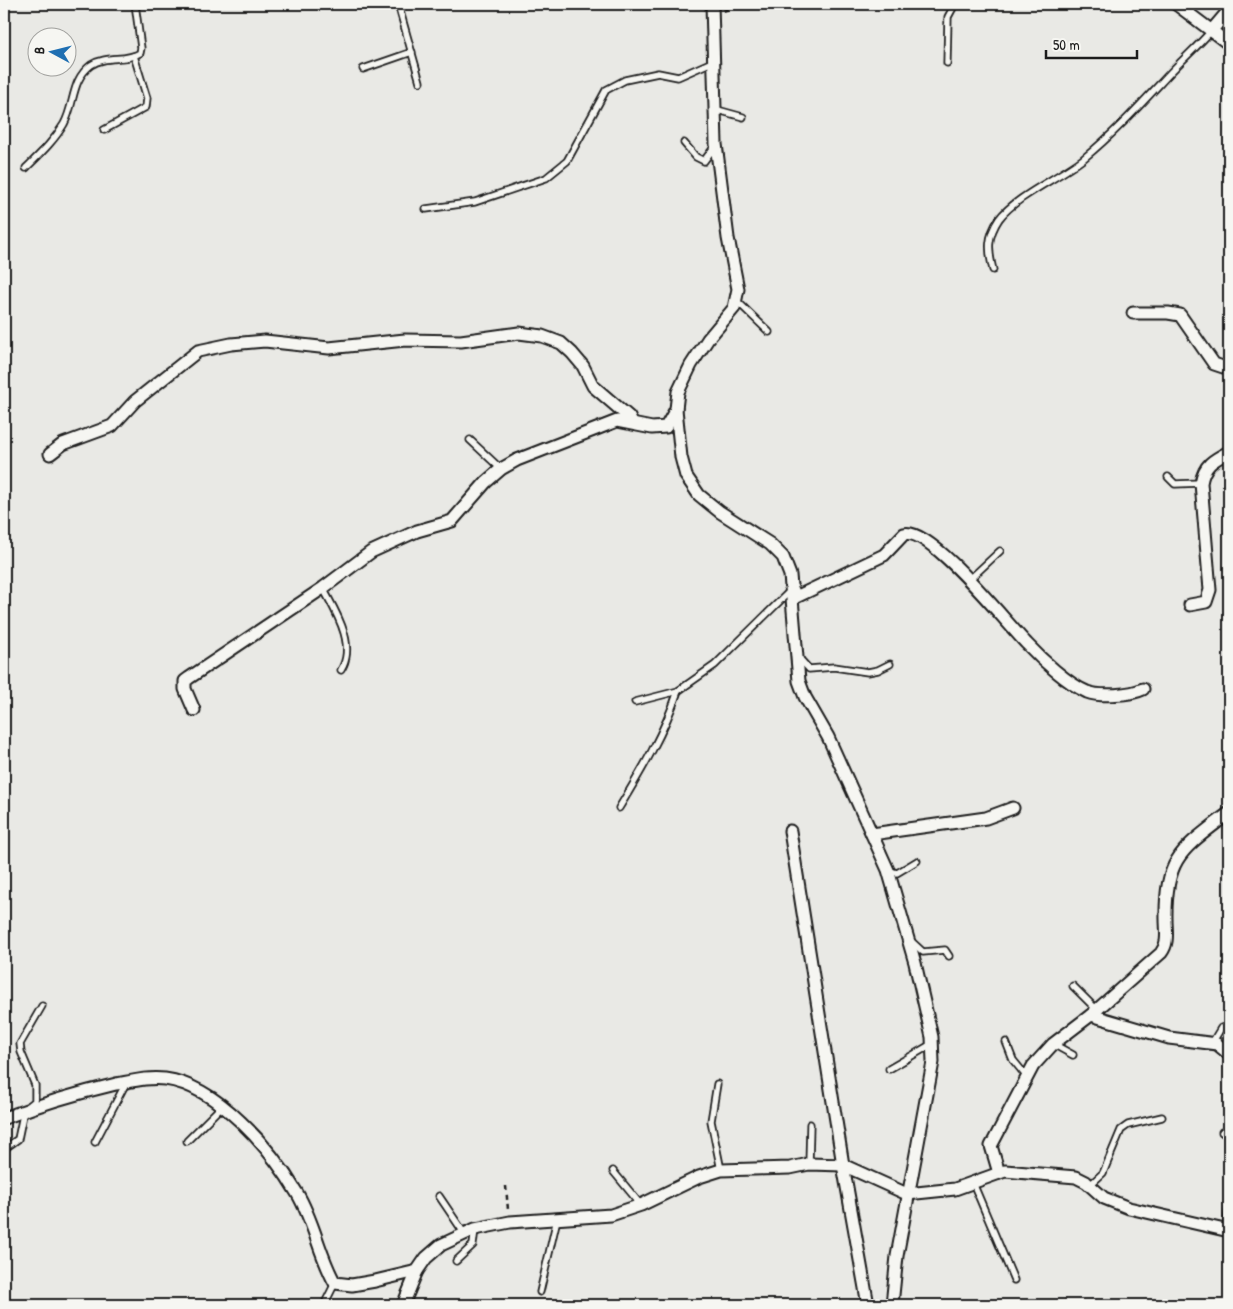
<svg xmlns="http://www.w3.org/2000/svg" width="1233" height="1309" font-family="'Patrick Hand',sans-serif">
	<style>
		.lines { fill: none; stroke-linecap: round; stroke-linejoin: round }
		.service-casing { stroke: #1c1c1c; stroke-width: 9 }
		.minor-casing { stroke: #1c1c1c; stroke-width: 15 }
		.path { stroke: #1c1c1c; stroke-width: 2.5; stroke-dasharray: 5 4; stroke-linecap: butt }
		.service { stroke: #f6f6f2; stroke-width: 5.5 }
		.minor { stroke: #f6f6f2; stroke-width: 11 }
	</style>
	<rect width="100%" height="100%" fill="#e9e9e5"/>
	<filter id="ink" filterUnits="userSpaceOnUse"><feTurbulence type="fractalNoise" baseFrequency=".02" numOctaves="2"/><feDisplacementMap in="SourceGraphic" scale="10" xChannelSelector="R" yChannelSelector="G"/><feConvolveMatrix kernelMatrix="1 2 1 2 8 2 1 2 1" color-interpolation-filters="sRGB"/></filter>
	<g filter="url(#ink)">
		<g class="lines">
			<defs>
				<g id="service">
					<path d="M398,4L420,82"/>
					<path d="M947,63L948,17L955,4"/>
					<path d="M363,69L412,52"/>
					<path d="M714,109L743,117"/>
					<path d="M104,130L146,107L147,98L134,56"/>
					<path d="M684,143L696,157L704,161L715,146"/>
					<path d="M26,168C40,154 54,141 64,124C75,104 71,80 91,65C106,55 126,62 140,53L141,48L135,4"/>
					<path d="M426,209L475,202L546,178L567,161L606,90L625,80L658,73L678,77L712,62"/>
					<path d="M993,270C988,250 987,237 999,219C1015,197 1060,177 1083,159C1115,133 1141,104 1170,73C1183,59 1199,45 1212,30"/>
					<path d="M737,301L769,332"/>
					<path d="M470,440L501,469"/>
					<path d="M1168,477L1175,484L1201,483"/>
					<path d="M970,579L1000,551"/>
					<path d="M323,588C335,611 357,644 341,670"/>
					<path d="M798,657L809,669L834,667L868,672L878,670L890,664"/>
					<path d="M635,702L678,691L715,665L791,590"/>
					<path d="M619,808C642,770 664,733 678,691"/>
					<path d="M888,870L897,873L917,861"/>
					<path d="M910,940L923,952L945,950L949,956"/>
					<path d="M1073,986L1097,1010"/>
					<path d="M1006,1042L1013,1060L1027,1077"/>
					<path d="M1212,1043L1221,1028"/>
					<path d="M1053,1044L1073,1055"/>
					<path d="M889,1069L932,1044"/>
					<path d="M717,1084L711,1121L721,1170"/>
					<path d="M1222,1132L1229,1137"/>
					<path d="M187,1141L222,1106"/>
					<path d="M95,1142L126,1083"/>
					<path d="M4,1149L18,1139L24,1110L35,1101V1085L21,1052L20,1044L42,1006"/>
					<path d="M809,1164L810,1124"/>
					<path d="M613,1171L641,1205"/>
					<path d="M973,1183L1014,1280"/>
					<path d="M1090,1185L1103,1173L1121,1130L1128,1125L1162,1117"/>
					<path d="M439,1196L464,1233"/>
					<path d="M1226,1231L1229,1205"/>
					<path d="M456,1261L473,1245L475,1229"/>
					<path d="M540,1292L557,1219"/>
					<path d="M324,1305L335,1283"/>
				</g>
				<g id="minor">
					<path d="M712,4L716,144L728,238L738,289L734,308L708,339L691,365L678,392L676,409L681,457L686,476L699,495L720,512L770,544L783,557L790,575L799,681L805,697L828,737L888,870L915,963L932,1037L933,1062L897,1256L892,1305"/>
					<path d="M1176,4L1229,44"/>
					<path d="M1212,30L1229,10"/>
					<path d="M1133,313H1168L1180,315L1214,364L1229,369"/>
					<path d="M50,454L63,444L112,426L135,401L198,351L231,344L265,341L329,348L405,340L461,341L519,333L542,336L561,343L572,353L583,366L593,386L629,417L632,423"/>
					<path d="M792,588L796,597L884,555L904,534C930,526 1008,625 1027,644C1041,659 1068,684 1087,692C1100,697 1131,695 1143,689"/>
					<path d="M1190,605L1206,602L1210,590L1201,483C1204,465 1213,460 1229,452"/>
					<path d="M194,710L185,689V681L189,678L323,588L371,552L417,531L452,521L486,482L501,469L517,460L617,421L652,428L666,427L676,409"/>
					<path d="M790,831L843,1165L868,1305"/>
					<path d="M872,834L986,818L1013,808"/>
					<path d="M1091,1015L1169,1038L1217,1044L1229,1054"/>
					<path d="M4,1118C41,1104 78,1093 116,1084C133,1081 148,1077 165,1079C218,1086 271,1149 297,1193C314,1221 319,1255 335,1283L352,1285L375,1281L417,1271L426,1258L441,1245L475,1229L510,1222L611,1215L641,1205L699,1177L721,1170L790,1168L809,1164L843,1165L907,1194L955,1189L1005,1171L1076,1177L1086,1182L1104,1198L1129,1208L1229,1231"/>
					<path d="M999,1173L991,1146L1033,1066L1053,1044L1091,1015L1161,953C1169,943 1166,931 1166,919C1165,856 1183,849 1229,813"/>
					<path d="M403,1305L417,1271"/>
				</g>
			</defs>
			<!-- service casing -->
			<use href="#service" class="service-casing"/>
			<!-- minor casing -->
			<use href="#minor" class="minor-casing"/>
			<!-- path -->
			<g class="path">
				<path d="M723,11L732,8"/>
				<path d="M506,1186L508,1210"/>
			</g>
			<!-- service -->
			<use href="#service" class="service"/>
			<!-- minor -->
			<use href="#minor" class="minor"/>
		</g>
	</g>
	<!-- margin -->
	<rect width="1233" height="1309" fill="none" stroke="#f6f6f2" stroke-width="20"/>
	<rect x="10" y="10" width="1213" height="1289" fill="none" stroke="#1c1c1c" stroke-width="2" filter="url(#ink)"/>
	<!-- north arrow -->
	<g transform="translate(52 52) rotate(277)"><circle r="24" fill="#f6f6f2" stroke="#9f9f9c"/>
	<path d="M0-4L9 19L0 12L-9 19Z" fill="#1f6fb2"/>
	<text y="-8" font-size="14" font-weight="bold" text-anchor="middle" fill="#1c1c1c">B</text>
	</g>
	<!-- scale -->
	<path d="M1046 50v8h91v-8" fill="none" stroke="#1c1c1c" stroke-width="2.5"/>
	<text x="1053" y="50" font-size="15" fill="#1c1c1c" stroke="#f6f6f2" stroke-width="4" paint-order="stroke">50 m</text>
</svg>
